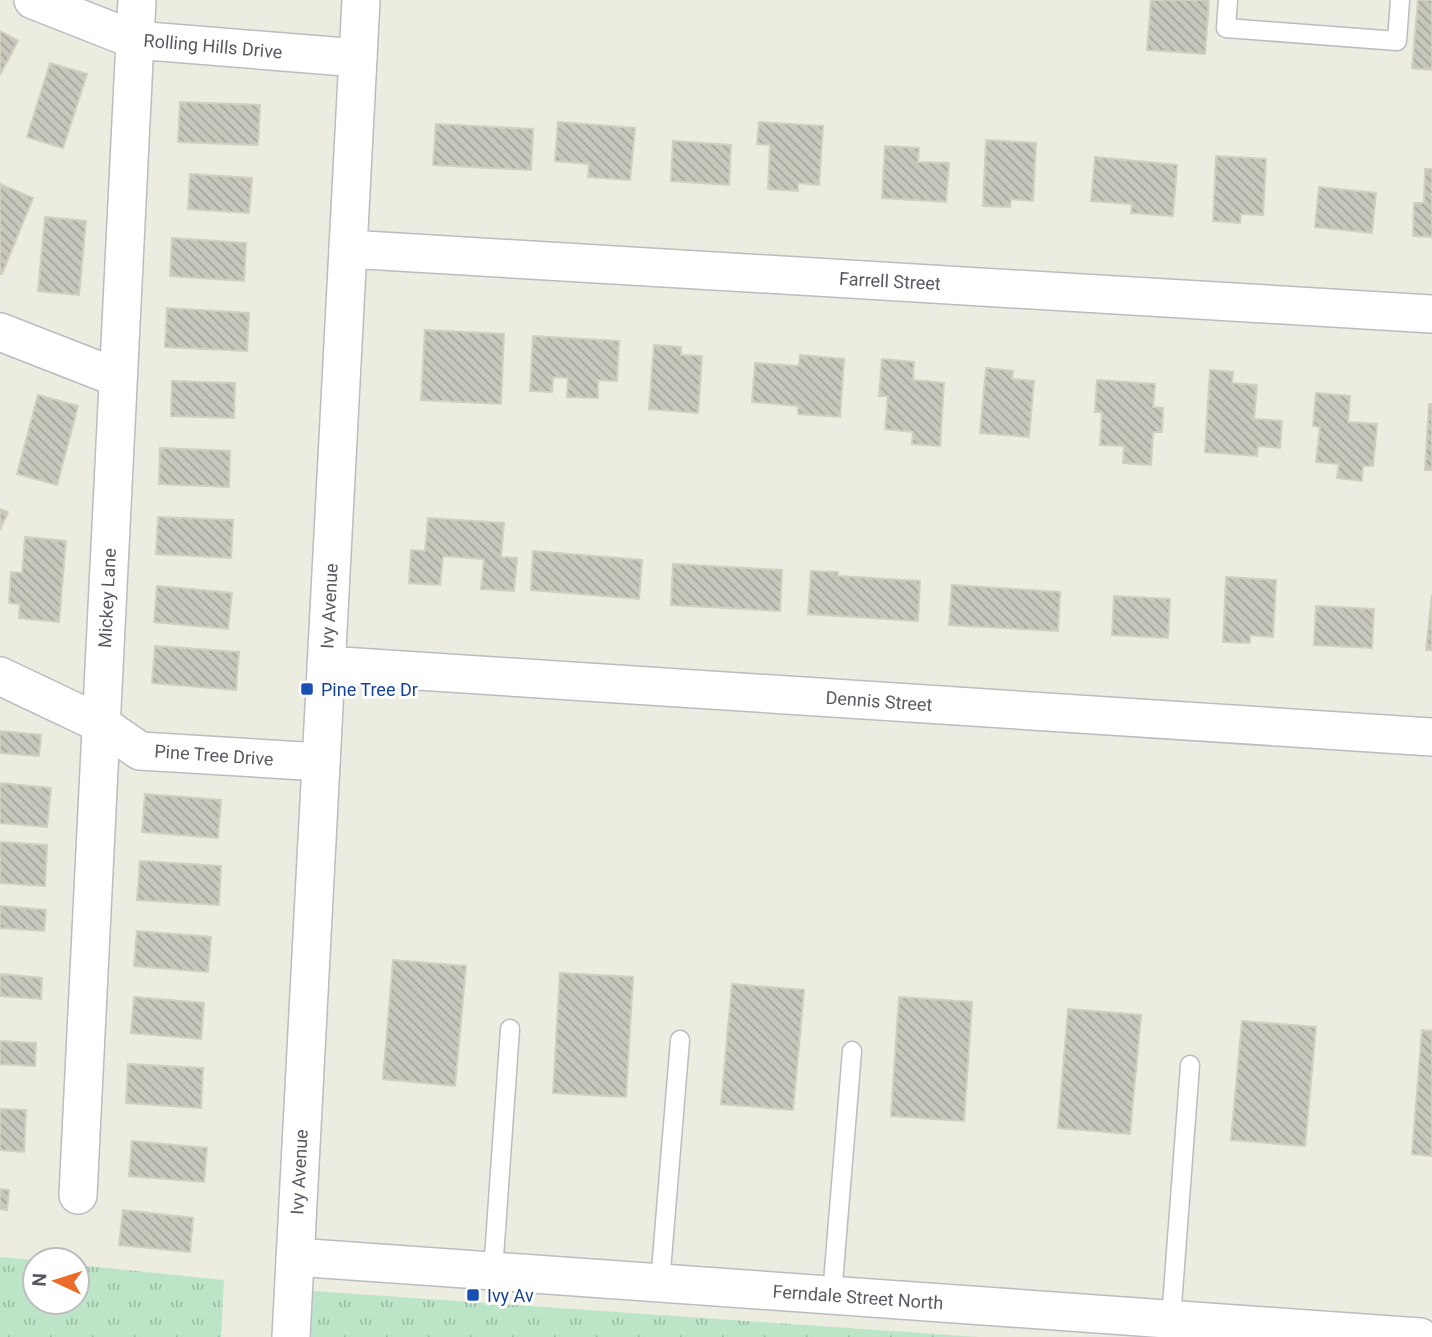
<svg xmlns="http://www.w3.org/2000/svg" width="1432" height="1337" font-family="Roboto,sans-serif">
	<style>
		.grass { fill: url(#grass-tufts) }
		.building { fill: url(#building-back-hatch); stroke: #d1d0be; stroke-width: 2 }
		.lines { fill: none; stroke-linecap: round; stroke-linejoin: round }
		.lane-casing { stroke: #bbbbc2; stroke-width: 21 }
		.street-casing { stroke: #bbbbc2; stroke-width: 40 }
		.lane { stroke: #fff; stroke-width: 18 }
		.street { stroke: #fff; stroke-width: 37 }
		.transit-dot { fill: #1a4fb4; stroke: #fff; stroke-width: 2.5 }
		.labels { text-anchor: middle; dominant-baseline: central; stroke-width: 6; stroke-linejoin: round; paint-order: stroke }
		.street-label { font-size: 18px; fill: #595a61; stroke: #fff }
		.transit-label { font-size: 18px; fill: #164399; stroke: #fff; text-anchor: start }
	</style>
	<defs>
		<pattern id="grass-tufts" width="24" height="20" patternUnits="userSpaceOnUse" patternTransform="scale(1.75)"><rect width="24" height="20" fill="#bce5c7"/><path d="M3 7l-1-3M5 7V3M7 7l1-3M15 17l-1-3M17 17v-4M19 17l1-3" fill="none" stroke="#9cbda5"/></pattern>
		<pattern id="building-back-hatch" width="6" height="6" patternUnits="userSpaceOnUse" patternTransform="scale(1.75)"><rect width="6" height="6" fill="#c7c7bc"/><path d="M-1 5l2 2M0 0l6 6M5-1l2 2" fill="none" stroke="#a5a59c"/></pattern>
	</defs>
	<rect width="100%" height="100%" fill="#ecece0"/>
	<!-- grass -->
	<g class="grass">
		<path d="M0,1257L35,1260V1302H77V1265L224,1280L221,1337H0Z"/>
		<path d="M313,1291L978,1337H311Z"/>
	</g>
	<!-- building -->
	<g class="building">
		<path d="M1151,0H1209L1205,54L1147,50Z"/>
		<path d="M1418,0H1432V70L1412,68Z"/>
		<path d="M0,31L18,41L0,75Z"/>
		<path d="M50,63L87,74L63,148L27,137Z"/>
		<path d="M180,102L260,105L258,145L178,142Z"/>
		<path d="M558,122L635,128L630,180L588,177L589,164L555,161Z"/>
		<path d="M759,122L823,126L819,185L798,183V191L768,189L770,145L757,144Z"/>
		<path d="M436,124L533,129L531,170L433,165Z"/>
		<path d="M986,140L1036,143L1033,201L1011,199L1010,207L983,206Z"/>
		<path d="M673,141L731,145L729,185L671,181Z"/>
		<path d="M885,146L919,148L918,162L949,163L946,202L882,198Z"/>
		<path d="M1216,156L1266,159L1263,215L1241,214L1240,223L1213,221Z"/>
		<path d="M1095,157L1177,165L1173,216L1131,213L1132,204L1091,201Z"/>
		<path d="M1425,169H1432V237L1413,236L1414,203H1424Z"/>
		<path d="M190,174L252,178L249,213L188,209Z"/>
		<path d="M0,184L33,198L2,274H0Z"/>
		<path d="M1319,187L1376,193L1372,233L1315,227Z"/>
		<path d="M45,217L86,221L79,295L38,291Z"/>
		<path d="M172,238L246,243L244,281L170,276Z"/>
		<path d="M167,308L249,313L247,351L165,347Z"/>
		<path d="M425,330L504,334L501,404L421,400Z"/>
		<path d="M533,336L619,341L617,381L598,380V398L567,397L568,378L553,377L552,392L530,391Z"/>
		<path d="M654,345L681,347V355L702,356L698,413L649,409Z"/>
		<path d="M800,355L844,359L840,417L798,414V406L752,402L755,363L799,366Z"/>
		<path d="M882,359L914,362L913,380L944,383L940,446L912,444L913,432L885,429L888,396H879Z"/>
		<path d="M986,368L1013,371L1012,379L1034,381L1029,437L980,433Z"/>
		<path d="M1210,370L1233,372L1232,383L1257,385L1254,419L1282,421L1280,448L1258,446L1257,456L1205,452Z"/>
		<path d="M1097,380L1155,384L1153,407L1163,408L1162,432H1153L1151,465L1123,463L1124,446L1100,445L1102,412H1095Z"/>
		<path d="M172,381L235,383L234,418L171,416Z"/>
		<path d="M1316,393L1350,396L1348,422L1377,424L1373,466H1363L1362,481L1337,478L1339,464L1316,462L1320,427L1313,426Z"/>
		<path d="M38,395L78,406L57,485L17,474Z"/>
		<path d="M1429,404H1432V470H1425Z"/>
		<path d="M160,448L230,451L229,487L159,484Z"/>
		<path d="M0,509L8,512L0,530Z"/>
		<path d="M158,517L233,520L231,558L156,554Z"/>
		<path d="M428,518L504,523L501,557L517,558L514,591L481,589L484,559L443,556L440,585L409,583L411,550L425,551Z"/>
		<path d="M25,537L66,541L59,622L19,618L20,604L9,603L11,572L22,573Z"/>
		<path d="M533,551L642,560L639,599L531,590Z"/>
		<path d="M673,564L782,570L780,611L671,605Z"/>
		<path d="M811,571L838,572V576L920,581L918,621L808,614Z"/>
		<path d="M1226,577L1276,580L1273,637L1250,635V643L1223,642Z"/>
		<path d="M952,585L1060,592L1058,631L949,625Z"/>
		<path d="M157,586L232,593L228,629L154,622Z"/>
		<path d="M1432,594V650H1426Z"/>
		<path d="M1114,596L1170,599L1168,638L1112,635Z"/>
		<path d="M1316,606L1374,609L1372,648L1314,645Z"/>
		<path d="M155,646L239,652L236,690L152,683Z"/>
		<path d="M0,731L41,735L39,756L0,753Z"/>
		<path d="M0,783L51,788L47,827L0,823Z"/>
		<path d="M145,794L221,800L218,838L142,832Z"/>
		<path d="M0,842L47,845L45,886L0,883Z"/>
		<path d="M140,861L221,866L219,905L137,900Z"/>
		<path d="M0,906L46,910L44,931L0,928Z"/>
		<path d="M137,931L211,937L208,972L134,966Z"/>
		<path d="M393,960L466,966L455,1086L383,1079Z"/>
		<path d="M560,973L633,977L626,1097L553,1093Z"/>
		<path d="M0,974L42,978L41,999L0,996Z"/>
		<path d="M732,984L804,990L793,1110L721,1104Z"/>
		<path d="M134,997L204,1003L201,1039L131,1033Z"/>
		<path d="M899,997L972,1002L964,1121L891,1116Z"/>
		<path d="M1068,1009L1141,1015L1130,1134L1058,1128Z"/>
		<path d="M1242,1021L1316,1027L1305,1146L1231,1140Z"/>
		<path d="M1422,1030L1432,1031V1156L1412,1154Z"/>
		<path d="M0,1041L36,1043L35,1066L0,1064Z"/>
		<path d="M128,1064L203,1068L201,1108L126,1103Z"/>
		<path d="M0,1109L26,1110L24,1152L0,1150Z"/>
		<path d="M132,1141L207,1148L204,1182L129,1176Z"/>
		<path d="M0,1189L9,1190L7,1210L0,1209Z"/>
		<path d="M123,1210L193,1218L190,1252L119,1245Z"/>
	</g>
	<g class="lines">
		<defs>
			<g id="lane">
				<path d="M1228,0L1226,28L1397,41L1400,0"/>
				<path d="M493,1272L510,1029"/>
				<path d="M660,1283L680,1040"/>
				<path d="M832,1295L852,1051"/>
				<path d="M1171,1319L1190,1065"/>
			</g>
			<g id="street">
				<path d="M33,0L135,40L358,58"/>
				<path d="M348,249L1432,314"/>
				<path d="M0,332L118,378"/>
				<path d="M326,665L1432,737"/>
				<path d="M0,676L101,724L140,751L321,762"/>
				<path d="M78,1195L137,0"/>
				<path d="M295,1257L1420,1337"/>
				<path d="M291,1337L361,0"/>
			</g>
		</defs>
		<!-- lane casing -->
		<use href="#lane" class="lane-casing"/>
		<!-- street casing -->
		<use href="#street" class="street-casing"/>
		<!-- lane -->
		<use href="#lane" class="lane"/>
		<!-- street -->
		<use href="#street" class="street"/>
	</g>
	<!-- markers -->
	<g class="transit-dot">
		<rect x="300" y="682" width="14" height="14" rx="3.5"/>
		<rect x="466" y="1288" width="14" height="14" rx="3.5"/>
	</g>
	<g class="labels">
		<!-- street labels -->
		<g class="street-label">
			<text transform="translate(213 46) rotate(5)">Rolling Hills Drive</text>
			<text transform="translate(890 281) rotate(3)">Farrell Street</text>
			<text transform="translate(107 598) rotate(-87)">Mickey Lane</text>
			<text transform="translate(329 606) rotate(-87)">Ivy Avenue</text>
			<text transform="translate(879 701) rotate(4)">Dennis Street</text>
			<text transform="translate(214 755) rotate(4)">Pine Tree Drive</text>
			<text transform="translate(299 1172) rotate(-87)">Ivy Avenue</text>
			<text transform="translate(858 1297) rotate(4)">Ferndale Street North</text>
		</g>
		<!-- transit labels -->
		<g class="transit-label">
			<text x="321" y="689">Pine Tree Dr</text>
			<text x="487" y="1295">Ivy Av</text>
		</g>
	</g>
	<!-- north arrow -->
	<g transform="translate(56 1281) rotate(274)"><circle r="33" fill="#ffffff" stroke="#bdbdc0" stroke-width="2"/>
	<path d="M0-5L12 26L0 18L-12 26Z" fill="#ea6c28"/>
	<text y="-10" font-size="19" font-weight="bold" text-anchor="middle" fill="#595a61">N</text>
	</g>
</svg>
